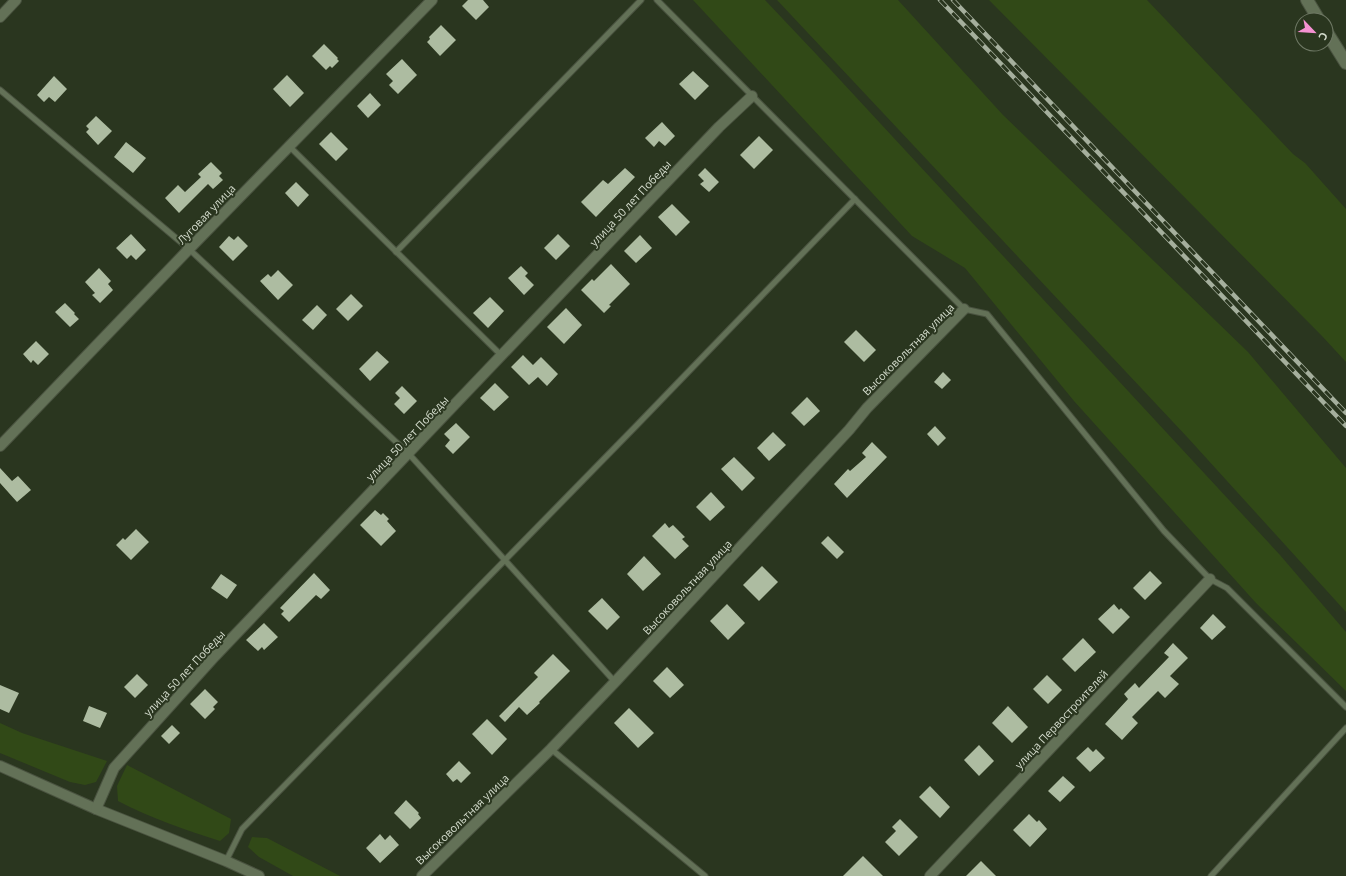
<svg xmlns="http://www.w3.org/2000/svg" width="1346" height="876" font-family="'Open Sans',sans-serif">
	<style>
		.green { fill: #314917 }
		.building { fill: #adbca1 }
		.lines { fill: none; stroke-linecap: round; stroke-linejoin: round }
		.service-casing { stroke: #4a5340; stroke-width: 7 }
		.minor-casing { stroke: #4a5340; stroke-width: 12 }
		.secondary-casing { stroke: #4a5340; stroke-width: 14 }
		.service { stroke: #637157; stroke-width: 5 }
		.minor { stroke: #637157; stroke-width: 10 }
		.secondary { stroke: #637157; stroke-width: 12 }
		.rail-casing { stroke: #a5af9d; stroke-width: 4.5 }
		.rail { stroke: #2a361f; stroke-width: 3; stroke-dasharray: 9; stroke-linecap: butt }
		.labels { text-anchor: middle; dominant-baseline: central; stroke-width: 4; stroke-linejoin: round; paint-order: stroke }
		.street-label { font-size: 11px; fill: #d6decf; stroke: #2a361f }
	</style>
	<rect width="100%" height="100%" fill="#2a361f"/>
	<!-- green -->
	<g class="green">
		<path d="M693,0H765L817,55L1280,555L1346,632V691L1256,603L1074,401L965,268L912,236Z"/>
		<path d="M777,0H898L1003,115L1248,352L1346,468V612L1188,438Z"/>
		<path d="M989,0H1147L1293,154L1305,163L1346,209V362L1322,336Z"/>
		<path d="M0,723L22,733L107,761L96,782L85,785L70,782L0,753Z"/>
		<path d="M127,765L231,819L229,833L220,841C185,830 151,818 118,801L117,786Z"/>
		<path d="M252,837L267,838L340,876H293L259,857L248,847Z"/>
	</g>
	<!-- building -->
	<g class="building">
		<path d="M468,0H483L489,7L476,20L462,6Z"/>
		<path d="M441,25L456,40L440,56L427,42L430,39L429,37Z"/>
		<path d="M324,44L338,58L337,59L339,61L332,68L330,66L326,70L312,56Z"/>
		<path d="M402,59L417,75L398,94L389,85L393,81L386,74Z"/>
		<path d="M693,71L709,86L695,100L679,84Z"/>
		<path d="M287,75L304,93L290,107L273,89Z"/>
		<path d="M54,76L67,89L55,102L49,97L44,102L37,95Z"/>
		<path d="M370,93L381,105L368,118L357,106Z"/>
		<path d="M96,116L112,131L98,145L86,132L89,129L86,126Z"/>
		<path d="M662,122L675,136L665,146L659,141L654,147L645,138Z"/>
		<path d="M331,132L348,149L336,161L319,144Z"/>
		<path d="M759,136L773,150L754,169L740,155Z"/>
		<path d="M126,142L146,158L133,173L114,157Z"/>
		<path d="M211,162L222,173L219,176L223,180L213,189L208,184L179,213L165,198L178,185L185,192L201,177L198,174Z"/>
		<path d="M625,168L635,177L596,217L581,202L603,180L608,184Z"/>
		<path d="M705,168L719,182L709,192L700,184L704,181L698,175Z"/>
		<path d="M296,182L309,195L298,207L285,193Z"/>
		<path d="M672,204L690,222L676,236L658,217Z"/>
		<path d="M131,234L146,250L136,260L131,255L127,259L116,248Z"/>
		<path d="M558,234L570,246L556,260L544,248Z"/>
		<path d="M640,235L652,248L636,263L624,251Z"/>
		<path d="M229,236L234,240L238,236L248,246L233,261L219,247Z"/>
		<path d="M611,264L630,284L609,305L611,306L604,313L581,290L592,279L594,281Z"/>
		<path d="M521,266L528,273L525,276L534,285L524,295L508,278Z"/>
		<path d="M99,268L111,281L108,284L113,290L100,303L92,295L95,293L85,282Z"/>
		<path d="M278,270L293,285L278,300L260,281L268,274L271,277Z"/>
		<path d="M351,294L363,306L348,321L336,309Z"/>
		<path d="M490,297L504,311L488,328L473,313Z"/>
		<path d="M65,303L75,313L74,314L79,319L70,327L55,312Z"/>
		<path d="M317,305L327,315L313,330L302,320Z"/>
		<path d="M566,308L582,325L564,344L547,327Z"/>
		<path d="M856,330L876,350L864,362L844,342Z"/>
		<path d="M36,341L49,354L38,365L33,360L31,363L23,354Z"/>
		<path d="M377,351L389,362L370,381L359,369Z"/>
		<path d="M523,355L533,365L541,357L558,374L547,386L538,377L529,385L511,367Z"/>
		<path d="M943,372L951,380L942,389L934,382Z"/>
		<path d="M495,383L509,397L494,411L480,398Z"/>
		<path d="M402,386L417,401L404,414L394,404L400,398L395,393Z"/>
		<path d="M807,397L820,411L804,426L791,413Z"/>
		<path d="M456,423L470,437L453,454L445,446L450,440L444,434Z"/>
		<path d="M935,426L946,438L938,446L927,434Z"/>
		<path d="M773,432L786,445L769,461L757,448Z"/>
		<path d="M872,442L887,457L847,498L834,484L848,469L850,471L866,457L862,453Z"/>
		<path d="M734,457L755,478L742,491L721,469Z"/>
		<path d="M0,468L12,481L18,476L31,490L17,502L0,483Z"/>
		<path d="M711,492L725,507L710,521L696,507Z"/>
		<path d="M375,510L381,515L383,513L389,519L387,521L396,531L381,546L360,525Z"/>
		<path d="M665,523L669,528L673,525L685,537L682,539L689,546L675,559L652,536Z"/>
		<path d="M136,529L149,542L131,560L116,545L123,538L125,540Z"/>
		<path d="M828,536L844,552L837,559L821,543Z"/>
		<path d="M644,556L661,574L643,591L627,574Z"/>
		<path d="M762,566L778,582L759,601L743,585Z"/>
		<path d="M1150,571L1162,583L1145,600L1133,588Z"/>
		<path d="M314,573L330,590L321,599L316,595L289,622L281,614L284,611L280,608Z"/>
		<path d="M221,574L237,585L227,599L211,588Z"/>
		<path d="M602,598L620,617L607,630L588,611Z"/>
		<path d="M727,604L745,623L728,640L710,621Z"/>
		<path d="M1114,604L1119,610L1121,608L1130,617L1113,634L1098,619Z"/>
		<path d="M1213,614L1226,627L1212,640L1200,628Z"/>
		<path d="M264,623L278,637L264,650L262,647L258,651L246,640Z"/>
		<path d="M1083,638L1096,652L1075,672L1062,659Z"/>
		<path d="M1173,643L1188,658L1170,676L1179,684L1165,698L1158,691L1132,717L1138,723L1122,740L1105,724L1128,699L1124,694L1135,683L1139,688L1169,657L1164,653Z"/>
		<path d="M553,654L570,671L539,702L540,703L527,715L519,707L505,722L499,716L538,677L534,673Z"/>
		<path d="M667,667L684,685L670,698L653,681Z"/>
		<path d="M137,674L148,685L135,698L124,687Z"/>
		<path d="M1047,675L1062,690L1048,704L1033,689Z"/>
		<path d="M0,685L19,693L9,713L0,709Z"/>
		<path d="M205,689L218,702L213,707L215,709L205,719L190,704Z"/>
		<path d="M89,706L107,713L100,728L83,721Z"/>
		<path d="M1008,706L1028,727L1012,743L992,723Z"/>
		<path d="M629,708L654,733L638,748L614,723Z"/>
		<path d="M487,719L507,739L492,755L472,734Z"/>
		<path d="M172,725L180,733L169,744L161,736Z"/>
		<path d="M979,745L994,761L979,776L964,760Z"/>
		<path d="M1088,747L1093,752L1096,749L1105,758L1090,772L1076,758Z"/>
		<path d="M459,761L471,773L461,783L457,779L453,782L446,774Z"/>
		<path d="M1063,776L1075,787L1060,802L1048,791Z"/>
		<path d="M930,786L950,807L940,818L919,797Z"/>
		<path d="M406,800L419,813L418,814L421,818L410,829L394,813Z"/>
		<path d="M1029,814L1037,822L1039,820L1047,829L1030,847L1013,830Z"/>
		<path d="M900,819L918,837L899,856L885,842L896,831L892,827Z"/>
		<path d="M380,834L385,840L390,835L399,845L380,863L366,848Z"/>
		<path d="M863,856L883,876H843Z"/>
		<path d="M981,861L996,876H966Z"/>
	</g>
	<g class="lines">
		<defs>
			<g id="service">
				<path d="M657,0L964,309L987,314L1164,531L1210,579L1227,588L1346,707"/>
				<path d="M0,90L189,249L409,454L615,682"/>
				<path d="M289,146L502,356"/>
				<path d="M396,252L641,0"/>
				<path d="M551,749L705,876"/>
				<path d="M226,861L242,829L637,425L855,199"/>
				<path d="M1211,876L1346,728"/>
			</g>
			<g id="minor">
				<path d="M0,17L16,0"/>
				<path d="M0,446L189,249L432,0"/>
				<path d="M0,766L96,809L226,861L259,876"/>
				<path d="M96,809L114,768L215,656L719,127L752,96"/>
				<path d="M422,876L551,749L615,682L849,430L867,408L964,309"/>
				<path d="M930,876L1210,579"/>
			</g>
			<g id="secondary">
				<path d="M1307,0L1319,20"/>
				<path d="M1326,31L1346,63"/>
			</g>
		</defs>
		<!-- service casing -->
		<use href="#service" class="service-casing"/>
		<!-- minor casing -->
		<use href="#minor" class="minor-casing"/>
		<!-- secondary casing -->
		<use href="#secondary" class="secondary-casing"/>
		<!-- service -->
		<use href="#service" class="service"/>
		<!-- minor -->
		<use href="#minor" class="minor"/>
		<!-- secondary -->
		<use href="#secondary" class="secondary"/>
		<defs>
			<g id="rail">
				<path d="M940,0L1346,426"/>
				<path d="M953,0L1346,413"/>
			</g>
		</defs>
		<!-- rail casing -->
		<use href="#rail" class="rail-casing"/>
		<!-- rail -->
		<use href="#rail" class="rail"/>
	</g>
	<g class="labels">
		<!-- street labels -->
		<g class="street-label">
			<text transform="translate(630 203) rotate(-47)">улица 50 лет Победы</text>
			<text transform="translate(206 214) rotate(-46)">Луговая улица</text>
			<text transform="translate(908 349) rotate(-45)">Высоковольтная улица</text>
			<text transform="translate(407 438) rotate(-46)">улица 50 лет Победы</text>
			<text transform="translate(687 587) rotate(-47)">Высоковольтная улица</text>
			<text transform="translate(184 673) rotate(-47)">улица 50 лет Победы</text>
			<text transform="translate(1061 719) rotate(-47)">улица Первостроителей</text>
			<text transform="translate(462 819) rotate(-44)">Высоковольтная улица</text>
		</g>
	</g>
	<!-- north arrow -->
	<g transform="translate(1314 32) rotate(115)"><circle r="19" fill="#2a361f" stroke="#6f7965"/>
	<path d="M0-3L7 15L0 10L-7 15Z" fill="#f591d2"/>
	<text y="-6" font-size="11" font-weight="bold" text-anchor="middle" fill="#d6decf">С</text>
	</g>
</svg>
